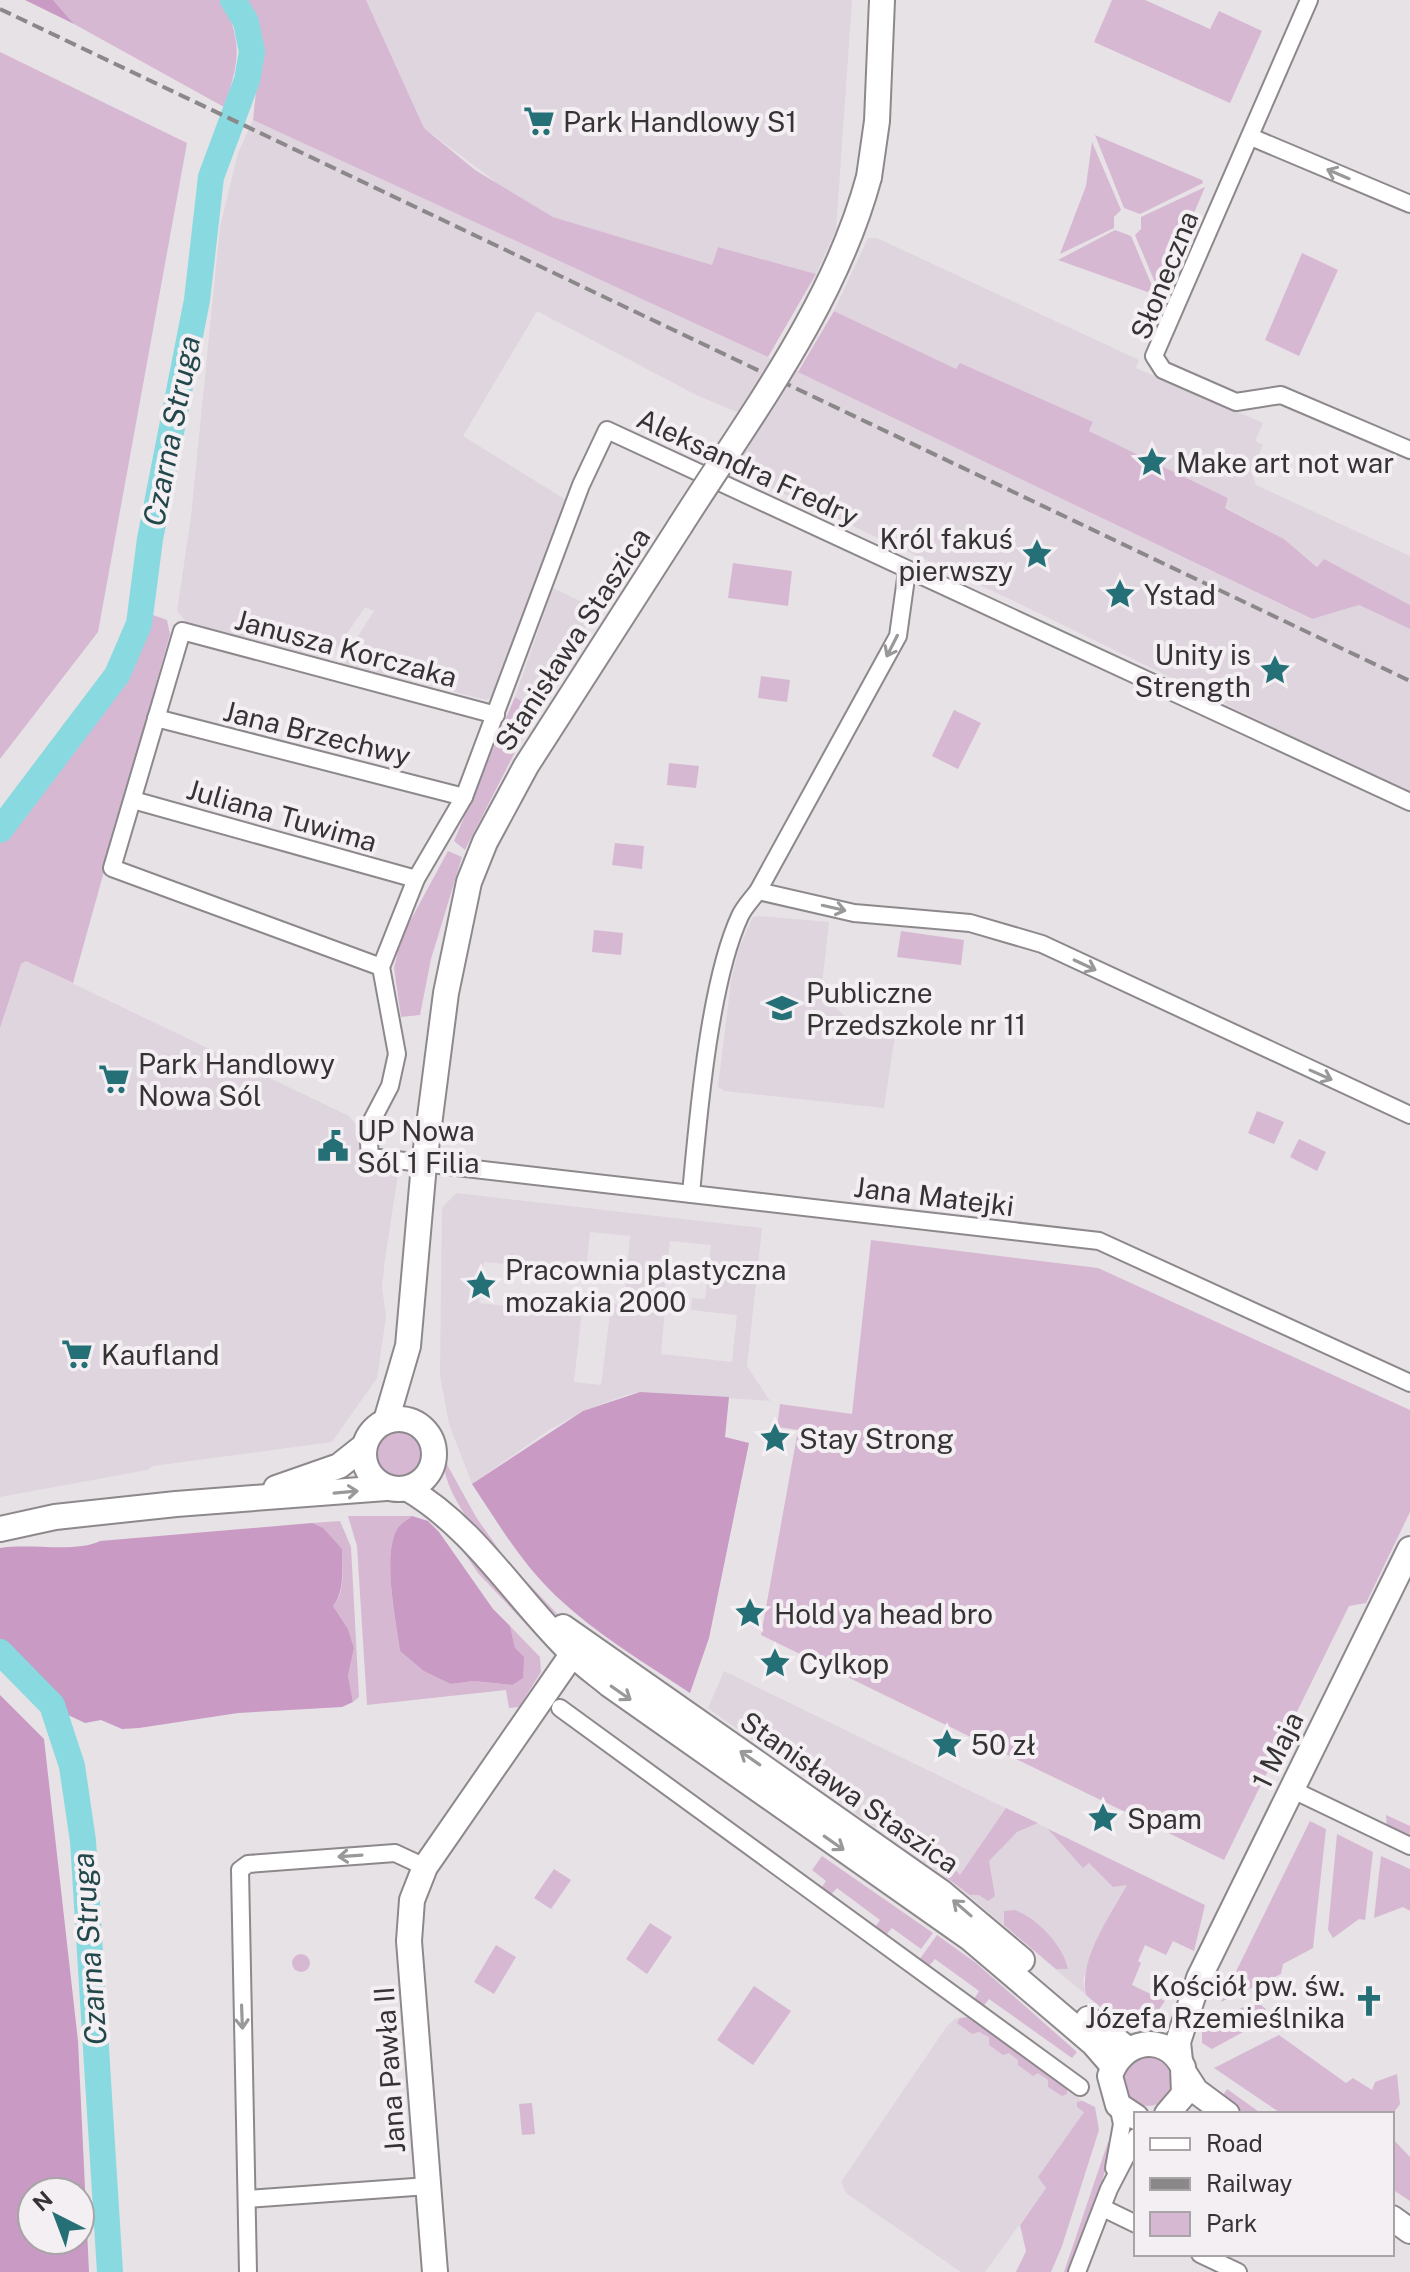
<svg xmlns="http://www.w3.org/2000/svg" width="1410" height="2272" font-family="'Public Sans',sans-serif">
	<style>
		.built { fill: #dfd5de; fill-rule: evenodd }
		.green { fill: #d7b8d3 }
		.forest { fill: #c89ac4; fill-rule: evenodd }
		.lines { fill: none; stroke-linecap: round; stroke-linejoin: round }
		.river { stroke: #88d9e0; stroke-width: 26 }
		.street-casing { stroke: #8d888c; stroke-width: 20 }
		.secondary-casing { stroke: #8d888c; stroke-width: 28 }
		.street { stroke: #fff; stroke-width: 16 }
		.secondary { stroke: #fff; stroke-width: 24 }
		.rail { stroke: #8b888a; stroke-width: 4; stroke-dasharray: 12 6; stroke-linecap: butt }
		.secondary-bridge-casing { stroke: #8d888c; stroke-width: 28; stroke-linecap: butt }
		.secondary-bridge { stroke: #fff; stroke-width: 24 }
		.oneway { stroke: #9a999a }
		.labels { text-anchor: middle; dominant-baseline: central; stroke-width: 8; stroke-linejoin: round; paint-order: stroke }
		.poi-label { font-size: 28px; fill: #353334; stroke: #f4eff3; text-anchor: start }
		.street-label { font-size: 28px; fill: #353334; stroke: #f4eff3 }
		.water-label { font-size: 30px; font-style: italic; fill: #22484b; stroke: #f4eff3 }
	</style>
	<rect width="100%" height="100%" fill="#e7e2e6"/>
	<!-- built -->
	<g class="built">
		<path d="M366,0H852L836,230L816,274L719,247L712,266L553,217L512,194L424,128Z"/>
		<path d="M253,120L768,357L1311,619L1359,605L1410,629V794L1014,601L728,468L759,421L698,396L537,311L463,436L566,500L495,686L496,692L487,700L340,664L374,611L365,607L326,664L190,626L177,611L191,517L220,227L238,153Z"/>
		<path d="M868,238H877L1139,360L1136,368L1263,423L1255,441L1263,445L1251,471L1256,485L1410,556V605L1324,560L1318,567L1284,539L1225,507L1228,498L1089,431L1093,423L957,370L834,311Z"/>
		<path d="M553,588L597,609L536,711L515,697Z"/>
		<path d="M759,916L829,922L821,993L852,1023L896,1028L884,1108L725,1091L718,1087L731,981L739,948L753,917Z"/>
		<path d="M26,961L349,1116L398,1174L385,1259L382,1287L386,1317L377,1378L332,1442L153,1466L147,1470L0,1497V1028L20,964Z"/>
		<path d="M456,1193L762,1228L747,1366L770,1401L640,1392L626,1395L583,1411L549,1430L472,1484L449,1424L440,1375L442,1208ZM590,1232L630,1236L625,1290L664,1295L670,1241L711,1245L705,1299L692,1298L691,1310L737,1315L732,1362L661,1354L665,1310L611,1304L601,1385L574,1382L583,1301L542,1296L540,1310L479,1303L484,1262L544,1268V1275L585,1280Z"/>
		<path d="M724,1671L1135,1871L1083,1979L1086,1995L955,1884L708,1708Z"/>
		<path d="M970,2017L1083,2101L1084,2112L1039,2177L1046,2188L985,2272H961L846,2193L841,2182L947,2026L956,2018Z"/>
	</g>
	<!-- green -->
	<g class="green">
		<path d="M53,0H223C243,46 239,62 224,107L74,24Z"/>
		<path d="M242,0H366L424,128L475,170L553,217L712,265L718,247L816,274L768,357L253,120L261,43Z"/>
		<path d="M1112,0H1145L1210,29L1219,11L1262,31L1230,103L1094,42Z"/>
		<path d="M0,52L187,143L98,632L0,759Z"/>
		<path d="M1095,135L1202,180L1203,183L1140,214L1124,208Z"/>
		<path d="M1092,142L1121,210L1114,217V228L1060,254L1086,186Z"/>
		<path d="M1205,187L1160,293L1159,292L1135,235L1141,229V217Z"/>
		<path d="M1115,230L1131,236L1156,295L1058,260Z"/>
		<path d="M1302,253L1338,270L1299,356L1265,340Z"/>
		<path d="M834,311L956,369L960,363L1093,422L1089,431L1228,498L1225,508L1284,539L1317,567L1324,559L1410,605V629L1359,605L1312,619L798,372Z"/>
		<path d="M733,563L792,571L788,606L728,598Z"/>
		<path d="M150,614L167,620L170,634L73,983L26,961L21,964L0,1028V838L123,678Z"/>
		<path d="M761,676L790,680L787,702L758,698Z"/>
		<path d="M515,697L536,711L465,850L454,841Z"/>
		<path d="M954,710L981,723L958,769L932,756Z"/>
		<path d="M669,763L699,766L696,788L667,785Z"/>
		<path d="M615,843L644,846L642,869L612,865Z"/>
		<path d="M448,851L462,857L431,959L420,1015L401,1017L394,968L401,938Z"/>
		<path d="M594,930L623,933L621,955L592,952Z"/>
		<path d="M901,931L964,940L961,965L897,957Z"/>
		<path d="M1257,1111L1284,1122L1274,1144L1248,1133Z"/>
		<path d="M1299,1139L1326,1152L1317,1171L1290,1157Z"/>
		<path d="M871,1240L1098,1268L1410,1410V1512L1366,1603L1349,1606L1224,1860L761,1635L798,1430L777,1427L780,1404L852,1414Z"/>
		<circle cx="399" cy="1455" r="27"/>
		<path d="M444,1459L476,1517L507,1561L562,1619C527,1594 440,1504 444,1459Z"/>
		<path d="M348,1516H412C407,1520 400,1524 397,1529C382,1556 396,1620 400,1651L451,1684L474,1681L512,1685L515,1648L510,1626L540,1657L541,1672L519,1707L509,1708L506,1690L367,1705L357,1546Z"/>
		<path d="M340,1521L351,1547L359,1697L353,1702L348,1676L354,1648L348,1629L333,1606C346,1592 342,1568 342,1549L312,1523Z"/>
		<path d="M450,1532L549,1639L554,1654L478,1573Z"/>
		<path d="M1006,1808L1038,1823L1017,1832L989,1861L995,1896L988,1901L979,1895H970L939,1872L936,1856L949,1853L952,1866L960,1875Z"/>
		<path d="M1386,1815L1410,1826V1838L1387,1827Z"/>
		<path d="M1310,1821L1326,1829L1313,1948L1283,1964L1281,1974L1221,2002Z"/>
		<path d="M1048,1829L1205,1905L1194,1951L1173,1941L1166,1955L1145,1945L1138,1961L1141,1963L1132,1985L1165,2001L1158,2011L1117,2021L1086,1995C1079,1957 1110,1917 1127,1885L1113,1887L1089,1863L1083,1868Z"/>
		<path d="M1337,1834L1373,1852L1365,1920L1359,1919L1333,1938L1328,1930Z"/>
		<path d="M822,1856L933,1933L921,1949L892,1928L885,1936L874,1929L880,1920L837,1888L829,1897L820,1890L826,1881L812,1870Z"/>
		<path d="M1381,1856L1410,1869V1911L1403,1907L1374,1918Z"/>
		<path d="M554,1869L571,1880L551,1909L534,1898Z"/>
		<path d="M1015,1910C1038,1919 1063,1945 1068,1969H1056L1004,1925V1911Z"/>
		<path d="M650,1923L672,1937L647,1974L626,1959Z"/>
		<path d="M937,1935L976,1963L1077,2052L1072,2058L989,1999L982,2008L973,2001L979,1991L935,1959L928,1967L919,1960Z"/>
		<path d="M496,1945L516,1957L494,1994L474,1982Z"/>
		<circle cx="301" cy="1963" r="9"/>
		<path d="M754,1986L791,2011L753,2065L717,2040Z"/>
		<path d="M1256,2001L1266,2009L1265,2020L1212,2049L1202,2043V2027Z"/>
		<path d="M970,2017L1067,2089V2094L1062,2096L1048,2087V2080L1038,2073L1033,2076L1018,2065V2060L1009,2053L1003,2055L989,2045V2037L979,2032L972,2034L957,2023L960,2018Z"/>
		<path d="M1279,2035L1346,2083L1353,2078L1372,2090L1375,2082L1397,2074L1400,2104L1392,2115L1282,2114L1214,2068Z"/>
		<circle cx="1148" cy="2081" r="25"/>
		<path d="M1227,2089L1262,2114H1241L1219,2102Z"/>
		<path d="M1083,2101L1095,2107L1099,2130L1062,2246L1051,2272H1016L1026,2251L1020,2225L1046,2188L1038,2177L1084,2112L1077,2107V2102Z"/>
		<path d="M532,2103L535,2134L522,2135L519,2104Z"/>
		<path d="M1392,2138L1410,2157V2201L1392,2189Z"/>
		<path d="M1108,2142L1113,2144L1082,2249L1070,2272H1064Z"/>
	</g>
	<!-- forest -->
	<g class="forest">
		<path d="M25,0H53L74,24Z"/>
		<path d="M640,1392L729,1397L725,1437L749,1443L709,1638L690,1693C645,1663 596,1634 556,1596C522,1564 498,1523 472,1484L583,1411Z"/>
		<path d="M412,1516L428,1521L439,1532L493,1609L510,1626L515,1648L524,1657L523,1678L512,1685L474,1681L451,1684L424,1671L400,1651C396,1620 382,1556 397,1529C400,1524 407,1520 412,1516Z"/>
		<path d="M312,1523L323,1528L342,1549C342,1568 345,1591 333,1606L348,1629L354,1648L348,1676L353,1702L342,1707L238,1713L139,1728L122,1729L101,1720L85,1723L68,1715L54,1693L0,1642V1548C29,1543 77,1553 100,1541Z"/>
		<path d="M0,1695L44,1739L78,2041L89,2272H0ZM32,2192H80V2240H32Z"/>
	</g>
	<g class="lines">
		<!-- river -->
		<g class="river">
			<path d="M0,830L117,675L139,624L150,539L197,300L211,177L247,80L252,52L246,22L233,0"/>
			<path d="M0,1652L52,1705L72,1766L83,1841L110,2272"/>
		</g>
		<defs>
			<g id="street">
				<path d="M1309,0L1154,356L1163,370L1236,402L1281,395L1410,450"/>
				<path d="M1251,137L1410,204"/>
				<path d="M156,718L464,797"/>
				<path d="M133,800L416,879"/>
				<path d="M1410,802L607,430L581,485L464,797L416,879L381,967L397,1054L390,1086L368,1128L370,1157L1099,1241L1410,1383"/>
				<path d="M758,891L854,913L970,923L1042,944L1410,1115"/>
				<path d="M381,967L112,868L182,631L496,715"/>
				<path d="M691,1194C698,1118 709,983 740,916C744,907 752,899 758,891L898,636L907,571"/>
				<path d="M560,1708L1080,2087"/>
				<path d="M1291,1789L1410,1846"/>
				<path d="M1114,2168L1122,2124L1118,2105"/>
				<path d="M247,2199L428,2186"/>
				<path d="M1103,2208L1136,2224"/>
				<path d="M1200,2254L1238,2272"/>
				<path d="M248,2272L240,1870L248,1864L395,1853L425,1867"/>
				<path d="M1077,2272L1109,2189L1136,2137"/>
			</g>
			<g id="secondary">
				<path d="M869,177L877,121L882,0"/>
				<circle cx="399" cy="1454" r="35"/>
				<path d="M386,1421L408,1346L424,1164L446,993L469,882L485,842L526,766L680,526"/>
				<path d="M276,1488L339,1466L363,1447"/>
				<path d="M408,1489C475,1528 517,1600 572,1653C583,1665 597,1674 610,1685L971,1939L1093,2043L1113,2066"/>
				<path d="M0,1529L55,1517L176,1504L386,1488"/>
				<path d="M563,1627L941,1892L1022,1960"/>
				<path d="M1088,2019L1128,2049"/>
				<path d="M1180,2061L1178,2042L1199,1978L1410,1549"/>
				<path d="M1185,2074L1196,2091L1227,2114"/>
				<path d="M1136,2117L1118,2105L1110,2076C1121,2040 1165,2031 1183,2067L1184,2094L1167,2114"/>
				<path d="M1392,2218L1410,2231"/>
				<path d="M435,2272L409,1941L412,1900L425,1867L580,1643"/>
			</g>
		</defs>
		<!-- street casing -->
		<use href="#street" class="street-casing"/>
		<!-- secondary casing -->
		<use href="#secondary" class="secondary-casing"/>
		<!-- street -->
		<use href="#street" class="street"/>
		<!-- secondary -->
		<use href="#secondary" class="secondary"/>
		<!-- rail -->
		<path class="rail" d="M0,9L1410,681"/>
		<defs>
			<path id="secondary-bridge" d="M680,526C751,414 834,306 869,177"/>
		</defs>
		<!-- secondary-bridge casing -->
		<use href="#secondary-bridge" class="secondary-bridge-casing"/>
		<!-- secondary-bridge -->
		<use href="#secondary-bridge" class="secondary-bridge"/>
	</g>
	<!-- one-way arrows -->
	<defs><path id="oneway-shaft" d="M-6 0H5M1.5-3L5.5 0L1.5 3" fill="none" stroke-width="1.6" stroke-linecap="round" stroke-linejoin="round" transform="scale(2)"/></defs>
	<g class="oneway">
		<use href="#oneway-shaft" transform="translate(1338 174) rotate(-157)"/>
		<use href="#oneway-shaft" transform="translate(892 646) rotate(117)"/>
		<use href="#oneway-shaft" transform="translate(834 908) rotate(13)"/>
		<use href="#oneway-shaft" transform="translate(1085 965) rotate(25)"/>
		<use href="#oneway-shaft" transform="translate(1321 1075) rotate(24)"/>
		<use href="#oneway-shaft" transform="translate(346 1492) rotate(-5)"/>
		<use href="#oneway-shaft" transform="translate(621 1693) rotate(35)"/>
		<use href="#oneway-shaft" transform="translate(750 1758) rotate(-145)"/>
		<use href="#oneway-shaft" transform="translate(834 1843) rotate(35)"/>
		<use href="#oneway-shaft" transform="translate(350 1856) rotate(176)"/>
		<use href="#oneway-shaft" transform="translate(962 1908) rotate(-139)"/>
		<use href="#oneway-shaft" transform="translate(242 2017) rotate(88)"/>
	</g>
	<!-- icons -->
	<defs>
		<symbol id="supermarket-bare" viewBox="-9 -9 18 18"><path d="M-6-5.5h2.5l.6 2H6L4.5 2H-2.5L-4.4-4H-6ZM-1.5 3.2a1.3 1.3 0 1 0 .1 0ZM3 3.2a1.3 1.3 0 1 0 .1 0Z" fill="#257076" stroke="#f4eff3" stroke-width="2.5" paint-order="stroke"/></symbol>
		<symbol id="sight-bare" viewBox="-9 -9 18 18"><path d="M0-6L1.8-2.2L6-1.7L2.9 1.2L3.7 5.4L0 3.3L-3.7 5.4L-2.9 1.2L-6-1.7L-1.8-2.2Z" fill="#257076" stroke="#f4eff3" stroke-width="2.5" paint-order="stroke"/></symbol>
		<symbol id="school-bare" viewBox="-9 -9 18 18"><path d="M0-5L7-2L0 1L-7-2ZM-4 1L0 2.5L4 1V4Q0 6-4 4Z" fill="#257076" stroke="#f4eff3" stroke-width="2.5" paint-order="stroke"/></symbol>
		<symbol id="civic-bare" viewBox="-9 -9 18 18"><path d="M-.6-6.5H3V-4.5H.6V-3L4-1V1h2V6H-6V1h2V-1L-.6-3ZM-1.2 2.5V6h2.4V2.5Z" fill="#257076" stroke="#f4eff3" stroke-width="2.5" paint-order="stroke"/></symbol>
		<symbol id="church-bare" viewBox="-9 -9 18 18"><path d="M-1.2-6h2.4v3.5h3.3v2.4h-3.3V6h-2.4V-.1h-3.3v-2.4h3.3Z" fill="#257076" stroke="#f4eff3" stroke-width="2.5" paint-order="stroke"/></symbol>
	</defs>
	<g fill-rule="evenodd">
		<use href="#supermarket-bare" x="517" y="99" width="44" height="44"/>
		<use href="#sight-bare" x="1130" y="440" width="44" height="44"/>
		<use href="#sight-bare" x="1015" y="532" width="44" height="44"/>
		<use href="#sight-bare" x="1098" y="572" width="44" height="44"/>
		<use href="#sight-bare" x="1253" y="648" width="44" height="44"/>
		<use href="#school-bare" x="760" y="986" width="44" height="44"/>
		<use href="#supermarket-bare" x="92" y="1057" width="44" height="44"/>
		<use href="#civic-bare" x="311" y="1124" width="44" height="44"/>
		<use href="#sight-bare" x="459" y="1263" width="44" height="44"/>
		<use href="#supermarket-bare" x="55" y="1332" width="44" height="44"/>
		<use href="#sight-bare" x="753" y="1416" width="44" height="44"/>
		<use href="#sight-bare" x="728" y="1591" width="44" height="44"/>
		<use href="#sight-bare" x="753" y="1641" width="44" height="44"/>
		<use href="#sight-bare" x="925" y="1722" width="44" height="44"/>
		<use href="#sight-bare" x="1081" y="1796" width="44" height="44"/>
		<use href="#church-bare" x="1347" y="1979" width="44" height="44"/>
	</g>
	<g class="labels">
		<!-- poi labels -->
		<g class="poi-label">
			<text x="563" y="121">Park Handlowy S1</text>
			<text x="1176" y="462">Make art not war</text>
			<text x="1013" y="538" text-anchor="end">Król fakuś<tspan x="1013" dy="32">pierwszy</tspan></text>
			<text x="1144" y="594">Ystad</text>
			<text x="1251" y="654" text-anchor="end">Unity is<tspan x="1251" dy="32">Strength</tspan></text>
			<text x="806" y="992">Publiczne<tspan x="806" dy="32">Przedszkole nr 11</tspan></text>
			<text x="138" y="1063">Park Handlowy<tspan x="138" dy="32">Nowa Sól</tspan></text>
			<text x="357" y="1130">UP Nowa<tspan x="357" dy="32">Sól 1 Filia</tspan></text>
			<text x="505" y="1269">Pracownia plastyczna<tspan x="505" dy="32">mozakia 2000</tspan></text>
			<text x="101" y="1354">Kaufland</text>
			<text x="799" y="1438">Stay Strong</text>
			<text x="774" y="1613">Hold ya head bro</text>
			<text x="799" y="1663">Cylkop</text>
			<text x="971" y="1744">50 zł</text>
			<text x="1127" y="1818">Spam</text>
			<text x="1345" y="1985" text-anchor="end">Kościół pw. św.<tspan x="1345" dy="32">Józefa Rzemieślnika</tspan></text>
		</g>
		<!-- street labels -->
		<g class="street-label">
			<text transform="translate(1164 275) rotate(-68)">Słoneczna</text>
			<text transform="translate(748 467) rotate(25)">Aleksandra Fredry</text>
			<text transform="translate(572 639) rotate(-57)">Stanisława Staszica</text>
			<text transform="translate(346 648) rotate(15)">Janusza Korczaka</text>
			<text transform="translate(317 733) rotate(14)">Jana Brzechwy</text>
			<text transform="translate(282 815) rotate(16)">Juliana Tuwima</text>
			<text transform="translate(934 1196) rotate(7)">Jana Matejki</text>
			<text transform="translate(1277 1750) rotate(-64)">1 Maja</text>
			<text transform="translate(850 1792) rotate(35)">Stanisława Staszica</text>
			<text transform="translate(389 2070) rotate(-94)">Jana Pawła II</text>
		</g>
		<!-- water labels -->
		<g class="water-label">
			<text transform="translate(171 431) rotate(-79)">Czarna Struga</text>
			<text transform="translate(89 1949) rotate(-94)">Czarna Struga</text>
		</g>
	</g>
	<!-- legend -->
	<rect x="1134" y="2112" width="260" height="144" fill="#f4eff3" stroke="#a8a4a7" stroke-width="2"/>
	<rect x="1150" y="2138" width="40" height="12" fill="#ffffff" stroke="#a8a4a7" stroke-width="2"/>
	<text x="1206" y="2152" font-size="24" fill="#353334">Road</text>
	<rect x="1150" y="2178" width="40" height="12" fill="#8b888a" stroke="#a8a4a7" stroke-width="2"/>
	<text x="1206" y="2192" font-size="24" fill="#353334">Railway</text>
	<rect x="1150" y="2212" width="40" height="24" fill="#d7b8d3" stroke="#a8a4a7" stroke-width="2"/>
	<text x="1206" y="2232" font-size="24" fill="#353334">Park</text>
	<!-- north arrow -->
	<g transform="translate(56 2216) rotate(318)"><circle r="38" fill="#f4eff3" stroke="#a8a4a7" stroke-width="2"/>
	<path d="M0-6L14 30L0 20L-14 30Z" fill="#257076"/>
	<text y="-12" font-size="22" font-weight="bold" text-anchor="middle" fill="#353334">N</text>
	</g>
</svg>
